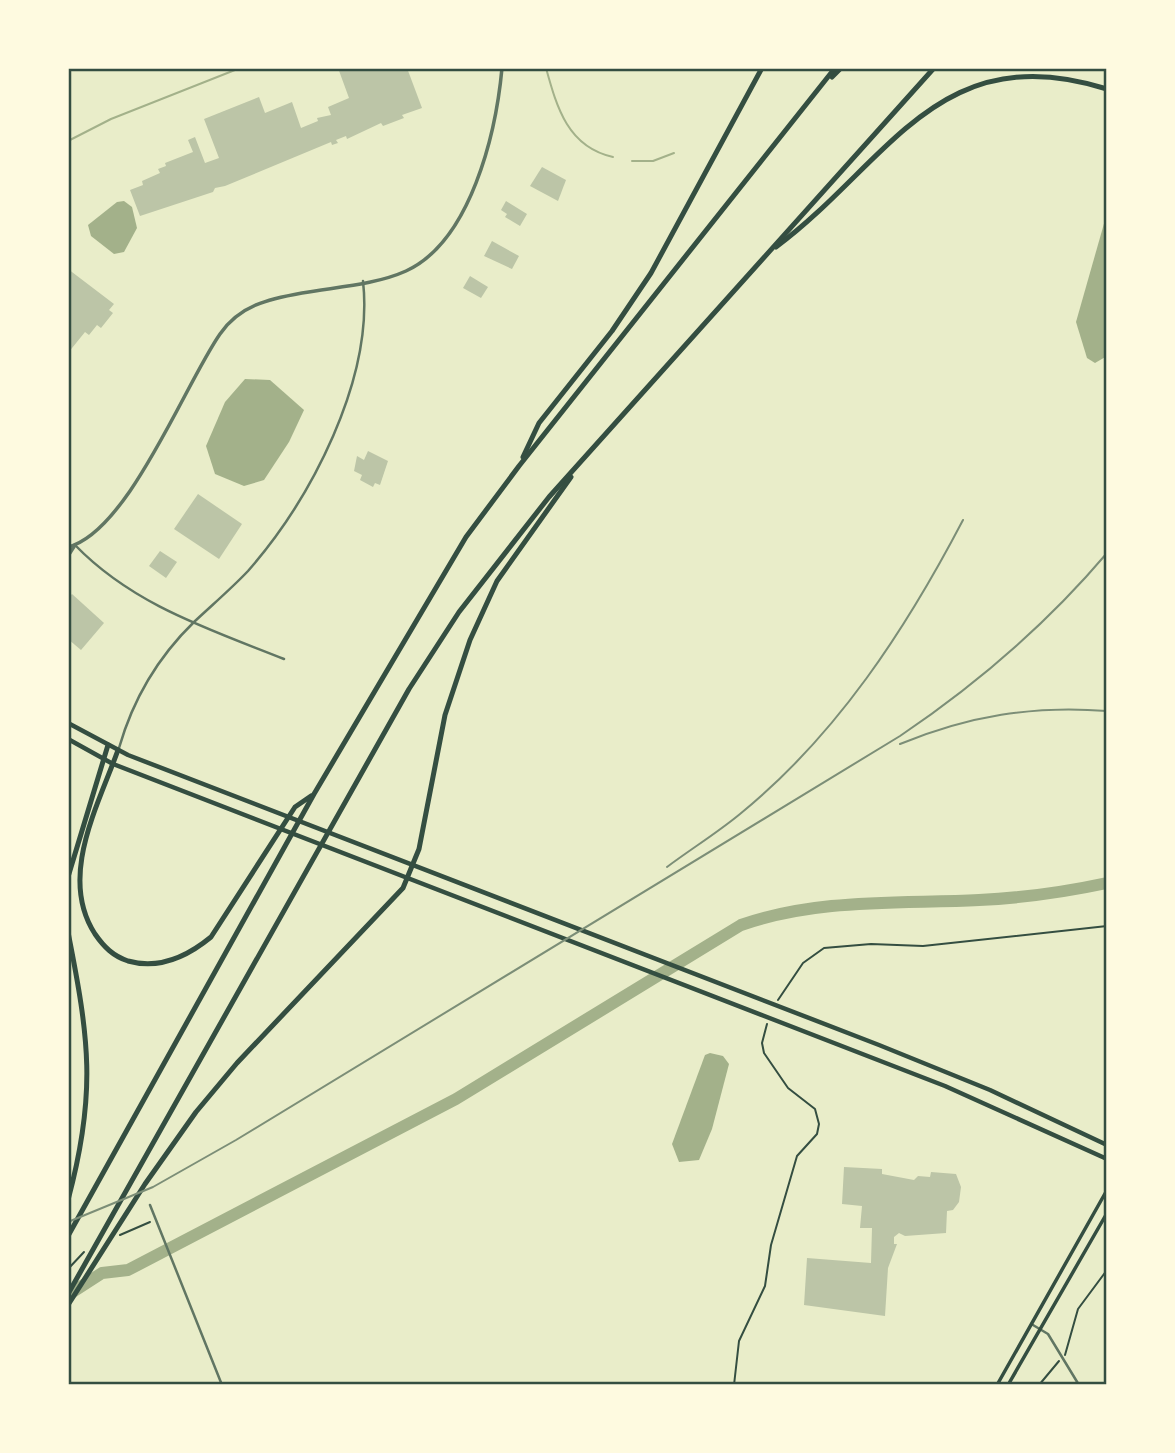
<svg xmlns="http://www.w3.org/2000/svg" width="1175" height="1453" font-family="'DM Sans',sans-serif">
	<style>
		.water { fill: #a3b18a }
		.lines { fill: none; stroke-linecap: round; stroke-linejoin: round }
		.stream { stroke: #a3b18a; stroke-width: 2 }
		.river { stroke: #a3b18a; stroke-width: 12 }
		.building { fill: #bcc5a7 }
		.path { stroke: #344e41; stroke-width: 2 }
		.minor { stroke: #617663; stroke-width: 2.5 }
		.tertiary { stroke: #617663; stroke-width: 3.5 }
		.secondary { stroke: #344e41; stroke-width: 3.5 }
		.primary { stroke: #344e41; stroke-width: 4.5 }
		.motorway { stroke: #344e41; stroke-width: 5 }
		.rail { stroke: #7c8e77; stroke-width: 2 }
		.neatline { fill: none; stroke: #344e41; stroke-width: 2.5 }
	</style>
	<rect width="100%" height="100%" fill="#e9edc9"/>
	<!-- water -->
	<g class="water">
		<path d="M124,201L132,207L137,228L124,252L114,254L91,236L88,225L117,202Z"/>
		<path d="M1107,213V356L1095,363L1087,358L1076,322Z"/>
		<path d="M245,379L270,380L304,410L289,442L264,480L244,486L215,474L206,446L225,402Z"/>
		<path d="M710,1053L723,1056L729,1064L712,1129L699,1160L679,1162L672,1144L705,1055Z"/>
	</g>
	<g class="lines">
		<!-- stream -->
		<g class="stream">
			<path d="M546,68C557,108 568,147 613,157"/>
			<path d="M68,141L111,119L240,68"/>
			<path d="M632,161H653L674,153"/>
		</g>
		<!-- river -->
		<path class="river" d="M68,1295L102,1273L128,1270L456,1099L741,925C819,898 899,904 979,900C1022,898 1065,892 1107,883"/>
	</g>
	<!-- building -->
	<g class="building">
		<path d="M338,68H407L422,108L402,115L404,118L383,126L381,123L347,139L346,136L336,140L338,143L332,145L331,142L225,186L215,188L213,192L140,216L130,190L143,185L142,181L160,173L158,169L166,166L165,163L193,152L188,140L195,137L205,163L219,158L204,119L259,97L265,113L292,102L301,128L318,121L317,118L331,115L328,107L349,98Z"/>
		<path d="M542,167L566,180L558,201L530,186Z"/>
		<path d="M506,201L527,214L520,226L505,217L507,214L501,210Z"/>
		<path d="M492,241L519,256L512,269L484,256Z"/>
		<path d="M68,269L114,304L109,310L113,313L101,328L97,325L89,335L85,332L68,353Z"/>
		<path d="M470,276L488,287L481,298L463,288Z"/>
		<path d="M368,451L388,461L380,485L375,483L373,487L360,480L362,475L354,471L357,456L364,460Z"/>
		<path d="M198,494L242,524L219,559L174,529Z"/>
		<path d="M160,551L177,562L166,578L149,566Z"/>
		<path d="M72,594L104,623L81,650L68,639V598Z"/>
		<path d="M844,1167L882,1169V1174L914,1180L918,1176L930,1177L931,1172L956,1174L961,1187L959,1202L953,1210L947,1211L946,1233L905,1236L899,1233L894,1237V1244H897L888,1268L885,1316L804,1305L807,1258L871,1263L872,1228H860L862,1206L842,1204Z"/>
	</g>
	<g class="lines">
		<!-- path -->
		<g class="path">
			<path d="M778,1000L803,963L824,948L871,944L923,946L1107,926"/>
			<path d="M120,1235L150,1222"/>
			<path d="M68,1269L84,1252"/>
			<path d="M1065,1355L1078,1309L1107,1270"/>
			<path d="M734,1385L739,1341L765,1286L771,1245L797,1156L817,1134L819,1124L815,1109L788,1088L764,1053L762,1043L767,1024"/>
			<path d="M1039,1385L1059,1361"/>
		</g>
		<!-- minor -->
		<g class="minor">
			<path d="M75,545C133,605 209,629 284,659"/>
			<path d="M119,748C133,699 157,658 194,622C212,605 231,589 248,571C311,499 374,379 363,281"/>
			<path d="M150,1205L222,1385"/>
			<path d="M1033,1325L1048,1334L1079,1385"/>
		</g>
		<!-- tertiary -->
		<g class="tertiary">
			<path d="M68,547C128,532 185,384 220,334C240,305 269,299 302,293C335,287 375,285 406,271C471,241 496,133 502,68"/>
			<path d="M68,556L75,545"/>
		</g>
		<!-- secondary -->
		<g class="secondary">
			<path d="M997,1385L1107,1190"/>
			<path d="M1008,1385L1107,1213"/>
		</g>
		<!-- primary -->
		<g class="primary">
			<path d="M68,723L128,755L879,1045L990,1090L1107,1145"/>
			<path d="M68,739L113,764L945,1086L1107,1159"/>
		</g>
		<!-- motorway -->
		<g class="motorway">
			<path d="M832,77L841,68"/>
			<path d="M776,247C889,163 938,36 1107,89"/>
			<path d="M523,457L539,423L612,331L651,273L762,68"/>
			<path d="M118,750C98,806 58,877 95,934C104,947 113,956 128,961C160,970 188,956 211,937L295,807L311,796"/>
			<path d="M68,877L108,745"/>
			<path d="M68,932C89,1038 97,1093 68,1200"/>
			<path d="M68,1236L314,794L466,537L519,466L835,68"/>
			<path d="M68,1294L409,689L459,612L549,497L934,68"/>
			<path d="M68,1305L145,1184L196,1112L237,1063L403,888L419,849L445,715L470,640L497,581L571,477"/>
		</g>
		<!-- rail -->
		<g class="rail">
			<path d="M900,744C968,716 1033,705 1107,711"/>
			<path d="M667,867C691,849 717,833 740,814C837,735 906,629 963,520"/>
			<path d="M68,1222L153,1187L236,1140L900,736C977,684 1046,625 1107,553"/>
		</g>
	</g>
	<!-- border -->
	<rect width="1175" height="1453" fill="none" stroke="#fefae0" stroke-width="140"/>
	<rect x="70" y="70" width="1035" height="1313" class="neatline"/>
</svg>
